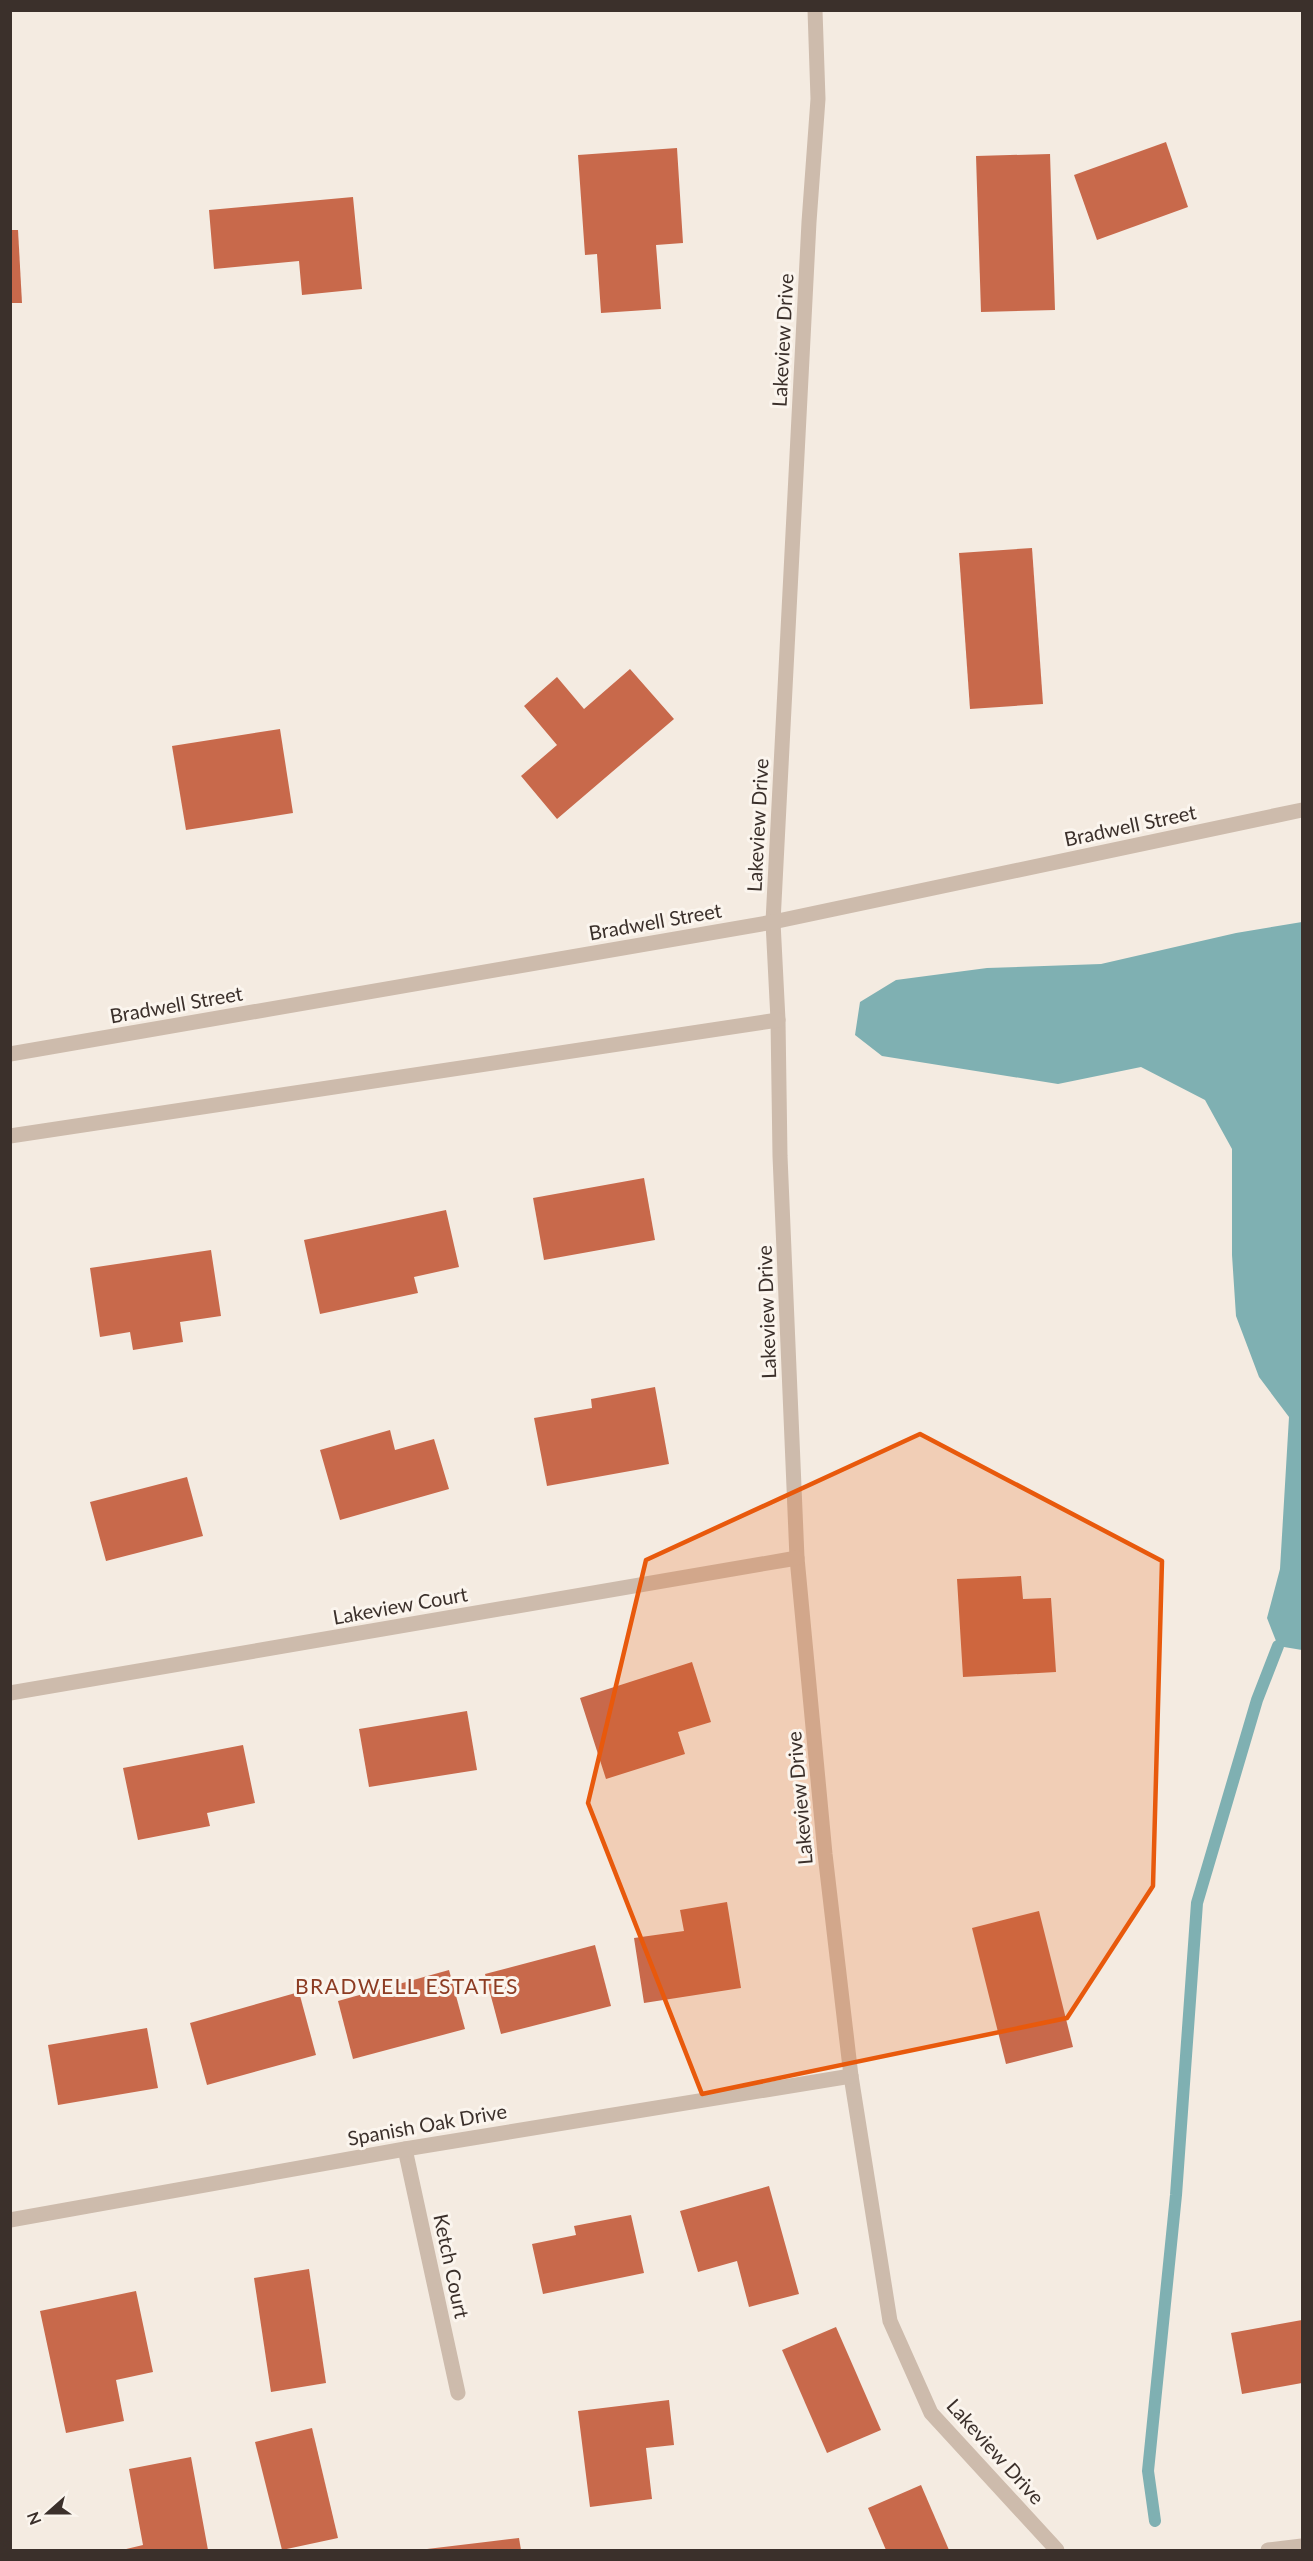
<svg xmlns="http://www.w3.org/2000/svg" width="1313" height="2561" font-family="Lato,sans-serif">
	<style>
		.water { fill: #7fb0b2 }
		.lines { fill: none; stroke-linecap: round; stroke-linejoin: round }
		.stream { stroke: #7fb0b2; stroke-width: 12 }
		.building { fill: #c8694b }
		.minor { stroke: #cdbbac; stroke-width: 15 }
		.marked { fill: #e8590c; fill-opacity: 0.2; stroke: #e8590c; stroke-width: 4.5; stroke-linejoin: round }
		.labels { text-anchor: middle; dominant-baseline: central; stroke-width: 6; stroke-linejoin: round; paint-order: stroke }
		.street-label { font-size: 20px; fill: #3b302b; stroke: #fbf5ee }
		.neighbourhood-label { font-size: 21px; letter-spacing: 1.5px; fill: #8c3b22; stroke: #fbf5ee }
	</style>
	<rect width="100%" height="100%" fill="#f4ebe1"/>
	<!-- water -->
	<path class="water" d="M1302,922V1650L1278,1646L1267,1618L1280,1569L1289,1417L1259,1377L1236,1316L1232,1255V1149L1205,1100L1141,1067L1058,1084L882,1056L855,1035L860,1002L896,980L987,968L1101,964L1236,933Z"/>
	<g class="lines">
		<!-- stream -->
		<path class="stream" d="M1155,2521L1148,2471L1176,2195L1197,1903L1257,1700L1278,1646"/>
	</g>
	<!-- building -->
	<g class="building">
		<path d="M1166,142L1188,207L1097,240L1074,175Z"/>
		<path d="M677,148L683,243L656,245L661,309L601,313L597,254L585,255L578,155Z"/>
		<path d="M1050,154L1055,310L981,312L976,156Z"/>
		<path d="M353,197L362,289L302,295L299,261L214,269L209,210Z"/>
		<path d="M10,230H18L22,303H10Z"/>
		<path d="M1032,548L1043,704L970,709L959,553Z"/>
		<path d="M630,669L674,719L557,819L521,776L557,745L524,706L557,677L584,709Z"/>
		<path d="M280,729L293,813L186,830L172,746Z"/>
		<path d="M644,1178L655,1240L544,1260L533,1198Z"/>
		<path d="M446,1210L459,1267L414,1277L418,1293L320,1314L304,1240Z"/>
		<path d="M211,1250L221,1316L180,1322L183,1342L133,1350L130,1332L100,1337L90,1268Z"/>
		<path d="M655,1387L669,1464L547,1486L534,1418L592,1408L591,1399Z"/>
		<path d="M390,1430L395,1450L434,1439L449,1489L340,1520L320,1450Z"/>
		<path d="M187,1477L203,1536L106,1561L90,1502Z"/>
		<path d="M1021,1576L1023,1599L1051,1598L1056,1672L963,1677L957,1579Z"/>
		<path d="M692,1662L711,1722L678,1732L685,1754L606,1779L580,1698Z"/>
		<path d="M467,1711L477,1770L369,1787L359,1729Z"/>
		<path d="M243,1745L255,1803L207,1813L210,1826L138,1840L123,1768Z"/>
		<path d="M727,1902L741,1988L644,2003L634,1938L684,1931L680,1910Z"/>
		<path d="M1039,1911L1073,2047L1006,2064L972,1928Z"/>
		<path d="M595,1945L611,2006L501,2034L485,1974Z"/>
		<path d="M449,1970L465,2029L353,2059L338,2001Z"/>
		<path d="M299,1992L316,2055L207,2085L190,2023Z"/>
		<path d="M147,2028L158,2088L58,2105L48,2045Z"/>
		<path d="M769,2186L799,2294L749,2307L737,2261L698,2272L680,2211Z"/>
		<path d="M631,2215L644,2273L543,2294L532,2244L576,2235L574,2226Z"/>
		<path d="M309,2269L326,2383L271,2392L254,2278Z"/>
		<path d="M136,2291L153,2372L116,2380L124,2421L66,2433L40,2311Z"/>
		<path d="M1302,2320V2383L1242,2394L1231,2333Z"/>
		<path d="M836,2327L881,2430L827,2453L782,2350Z"/>
		<path d="M669,2400L674,2445L646,2448L652,2499L590,2507L578,2411Z"/>
		<path d="M312,2428L338,2538L282,2550L255,2442Z"/>
		<path d="M191,2457L208,2550H122L143,2545L129,2469Z"/>
		<path d="M921,2485L949,2550H886L868,2508Z"/>
		<path d="M519,2538L521,2550H427V2549Z"/>
	</g>
	<g class="lines">
		<!-- minor -->
		<g class="minor">
			<path d="M815,10L818,99L809,222L773,922L778,1020L780,1156L797,1558L825,1854L851,2076L890,2321L931,2413L1057,2550"/>
			<path d="M10,1054L773,922L1302,810"/>
			<path d="M10,1136L778,1020"/>
			<path d="M10,1693L797,1558"/>
			<path d="M405,2149L458,2393"/>
			<path d="M10,2220L405,2149L851,2076"/>
			<path d="M1268,2550L1302,2546"/>
		</g>
	</g>
	<!-- marked area -->
	<path class="marked" d="M920,1434L1162,1561L1153,1886L1067,2018L702,2094L588,1803L646,1560Z"/>
	<g class="labels">
		<!-- street labels -->
		<g class="street-label">
			<text transform="translate(782 340) rotate(-87)">Lakeview Drive</text>
			<text transform="translate(757 825) rotate(-87)">Lakeview Drive</text>
			<text transform="translate(1130 825) rotate(-12)">Bradwell Street</text>
			<text transform="translate(655 921) rotate(-10)">Bradwell Street</text>
			<text transform="translate(176 1004) rotate(-10)">Bradwell Street</text>
			<text transform="translate(766 1312) rotate(-92)">Lakeview Drive</text>
			<text transform="translate(400 1605) rotate(-10)">Lakeview Court</text>
			<text transform="translate(799 1798) rotate(-95)">Lakeview Drive</text>
			<text transform="translate(427 2124) rotate(-10)">Spanish Oak Drive</text>
			<text transform="translate(452 2266) rotate(78)">Ketch Court</text>
			<text transform="translate(996 2451) rotate(48)">Lakeview Drive</text>
		</g>
		<!-- neighbourhood labels -->
		<g class="neighbourhood-label">
			<text x="407" y="1985">BRADWELL ESTATES</text>
		</g>
	</g>
	<!-- border -->
	<rect width="1313" height="2561" fill="none" stroke="#3b302b" stroke-width="24"/>
	<!-- north arrow -->
	<g transform="translate(48 2513) rotate(249)" stroke="#fbf5ee" stroke-width="4.5" paint-order="stroke">
	<path d="M0-4.5L10 22L0 15L-10 22Z" fill="#3b302b"/>
	<text y="-9" font-size="16" font-weight="bold" text-anchor="middle" fill="#3b302b">N</text>
	</g>
</svg>
